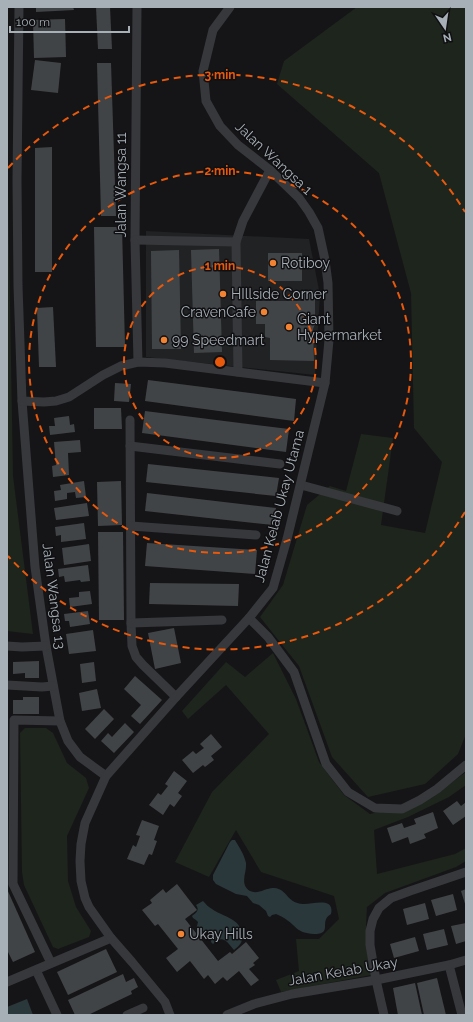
<svg xmlns="http://www.w3.org/2000/svg" width="473" height="1022" font-family="Raleway,sans-serif">
	<style>
		.built { fill: #212224 }
		.green { fill: #1e251d }
		.water { fill: #2b383b }
		.building { fill: #414447 }
		.lines { fill: none; stroke-linecap: round; stroke-linejoin: round }
		.street { stroke: #36383c; stroke-width: 9 }
		.ring { fill: none; stroke: #e8590c; stroke-width: 2; stroke-dasharray: 7 5 }
		.poi-dot { fill: #f18333; stroke: #101012; stroke-width: 1.5 }
		.labels { text-anchor: middle; dominant-baseline: central; stroke-width: 3; stroke-linejoin: round; paint-order: stroke }
		.street-label { font-size: 14px; fill: #a7b0b7; stroke: #101012 }
		.poi-label { font-size: 14px; fill: #a7b0b7; stroke: #101012; text-anchor: start }
		.centre { fill: #e8590c; stroke: #101012; stroke-width: 2 }
		.ring-label { font-size: 12px; text-anchor: middle; font-weight: bold; fill: #e8590c; stroke: #101012; stroke-width: 3; stroke-linejoin: round; paint-order: stroke }
	</style>
	<rect width="100%" height="100%" fill="#151517"/>
	<!-- built -->
	<path class="built" d="M146,231L309,239L320,295L315,375L146,357Z"/>
	<!-- green -->
	<g class="green">
		<path d="M357,7H466V734L458,754L425,784L368,797L332,757L299,666L260,617L283,585L307,505L330,486L346,491L361,434L393,438L381,525L425,533L442,462L414,428L411,293L379,173L277,84L284,61Z"/>
		<path d="M7,187H8L13,476L33,634L7,631Z"/>
		<path d="M273,653L296,699L319,762L344,795L370,814L426,801L466,772V785L449,797L408,817L374,830L377,874L455,854L466,848V861L456,867L385,893L367,907L366,925L371,975L281,992L276,980L299,971L296,939H319L339,919L334,896L261,872L236,830L209,877L175,862L212,792L269,734L226,685L188,719L182,711L226,662L245,677Z"/>
		<path d="M25,728H46L53,733L67,763L86,778L89,788L67,836L68,881L76,907L91,931L89,937L58,949L53,947L24,885L22,872L20,733Z"/>
	</g>
	<!-- water -->
	<g class="water">
		<path d="M232,840H235C239,847 244,854 246,863C247,873 239,884 250,891C258,895 267,887 274,888C288,889 286,903 303,904C311,905 335,896 331,914C321,920 328,928 323,932C320,934 317,934 314,934C296,933 297,926 284,918C282,917 279,915 276,914L272,915L270,917L268,916L266,911L259,905L253,903L247,896L236,894L216,884L213,880V875L230,842Z"/>
		<path d="M203,901C206,904 208,907 212,909C223,917 241,918 242,935C243,943 239,946 234,950C227,942 223,934 213,944L211,942L212,936C209,931 205,931 199,932C195,929 197,927 198,922L196,920L193,918L192,916C196,913 200,910 196,905Z"/>
		<path d="M27,999L33,1015H7V1007Z"/>
	</g>
	<!-- building -->
	<g class="building">
		<path d="M36,7H73L74,10L36,12Z"/>
		<path d="M96,7H110L112,49H98Z"/>
		<path d="M65,19L66,57L34,58L33,20Z"/>
		<path d="M35,60L61,63L58,93L31,90Z"/>
		<path d="M97,63H111L116,216H101Z"/>
		<path d="M52,147V272H35V148Z"/>
		<path d="M94,227H122L125,347H96Z"/>
		<path d="M219,249L222,352L194,353L191,250Z"/>
		<path d="M179,250L181,349H152L151,251Z"/>
		<rect x="268" y="253" width="34" height="28"/>
		<path d="M304,291H315V324L313,329L314,361L270,360V338L265,337V324H256V301H304Z"/>
		<path d="M53,307L56,367H39L37,308Z"/>
		<path d="M148,380L296,399L294,421L145,401Z"/>
		<path d="M115,383L131,384L129,402L114,401Z"/>
		<path d="M94,408H121L122,429H94Z"/>
		<path d="M145,411L289,429L286,452L142,433Z"/>
		<path d="M69,416L70,425L74,424L75,432L50,435L49,426H55L54,418Z"/>
		<path d="M80,440L81,452L68,453L69,475L53,477L52,466L56,465L54,442Z"/>
		<path d="M148,464L279,478L276,496L146,482Z"/>
		<path d="M84,481L86,497L76,498L75,492L67,493V499L55,501L54,491L61,490L60,485Z"/>
		<path d="M121,481L122,525L98,526L97,482Z"/>
		<path d="M147,493L276,508L273,525L145,511Z"/>
		<path d="M87,503L89,516L56,520L54,508Z"/>
		<path d="M84,523L86,539L61,542V535L56,536L55,527Z"/>
		<path d="M98,532H123L124,620H99Z"/>
		<path d="M147,543L257,550L255,574L145,566Z"/>
		<path d="M89,544L91,561L64,565L62,548Z"/>
		<path d="M88,565L90,581L81,582L80,580L65,582L64,576L59,577L58,569Z"/>
		<path d="M150,583L239,584L238,606L149,604Z"/>
		<path d="M90,591L92,604L70,607L69,598L79,597V592Z"/>
		<path d="M88,611L90,624L70,627L69,621H65L64,614Z"/>
		<path d="M174,628L181,663L155,669L148,633Z"/>
		<path d="M93,630L96,651L69,654L66,634Z"/>
		<path d="M39,661V678H25V673L13,674V662Z"/>
		<path d="M94,662L96,681L82,683L80,664Z"/>
		<path d="M135,676L162,700L140,724L131,716L141,705L124,689Z"/>
		<path d="M97,689L101,708L82,711L79,693Z"/>
		<path d="M23,697H39V714H13V700H23Z"/>
		<path d="M104,709L114,719L95,739L85,729Z"/>
		<path d="M125,723L134,732L114,753L101,741L108,733L112,737Z"/>
		<path d="M211,734L222,747L211,756L214,760L205,767L203,765L193,773L182,760L193,751L196,754L204,748L200,744Z"/>
		<path d="M174,771L187,781L178,793L182,796L174,807L170,804L163,815L149,805L158,793L161,795L168,786L165,784Z"/>
		<path d="M457,801L461,806L466,802V816L453,825L443,811Z"/>
		<path d="M433,812L438,828L424,834L426,838L410,844L408,837L392,843L387,828L402,823L404,828L416,824L414,819Z"/>
		<path d="M142,820L159,826L154,840L157,841L152,855L149,854L144,865L127,859L133,845L136,847L140,836L136,835Z"/>
		<path d="M177,884L197,910L185,919L218,961L230,952L232,954L246,942L259,958L253,963L255,965L249,969L259,980L251,986L239,971L227,981L223,977L215,984L208,975L204,979L190,961L177,972L166,958L178,949L158,924L155,926L142,910L152,903L150,900L163,889L166,893Z"/>
		<path d="M7,889L35,952L13,962L7,950Z"/>
		<path d="M466,889V907L461,891Z"/>
		<path d="M453,894L457,910L436,916L431,900Z"/>
		<path d="M425,903L429,919L407,925L403,909Z"/>
		<path d="M466,923V941L456,944L451,926Z"/>
		<path d="M444,929L448,945L427,950L423,934Z"/>
		<path d="M415,937L419,951L394,958L390,944Z"/>
		<path d="M106,949L117,972L68,995L57,972Z"/>
		<path d="M123,974L126,982L134,978L138,987L131,991L132,994L88,1015H75L68,1000Z"/>
		<path d="M437,978L446,1015H424L417,983Z"/>
		<path d="M415,983L422,1015H398L393,988Z"/>
	</g>
	<g class="lines">
		<!-- street -->
		<g class="street">
			<path d="M19,7L17,180L18,286L22,401L35,567L46,646L60,721L68,741L80,757L106,776"/>
			<path d="M137,7L135,240L138,362"/>
			<path d="M135,240L236,242"/>
			<path d="M238,372L236,242L243,221L270,170"/>
			<path d="M22,401L44,402L56,401L69,397L103,375L121,366L138,362L165,363L325,383"/>
			<path d="M130,420L131,623L132,646L136,657L143,665L176,697"/>
			<path d="M130,446L280,464"/>
			<path d="M301,485L397,511"/>
			<path d="M131,526L256,535"/>
			<path d="M249,618L268,637L294,672L326,764L348,792L375,808L402,809L420,800L437,789L466,765"/>
			<path d="M131,623L222,620"/>
			<path d="M7,646L22,647L46,646"/>
			<path d="M7,685L42,687L53,686"/>
			<path d="M51,963L13,884L14,720L60,721"/>
			<path d="M449,965L462,1015"/>
			<path d="M36,970L57,1015"/>
			<path d="M7,982L111,938"/>
			<path d="M127,1015L143,1008"/>
			<path d="M170,1015L165,1002L132,962L111,938L89,907L85,898L81,881L80,861L81,844L85,823L106,776L176,697L249,618L273,588L287,539L325,383L329,340L328,283L325,260L318,228L309,212L299,198L270,170L238,145L220,126L206,101L203,71L213,30L230,7"/>
			<path d="M227,1015L254,1004L292,994L376,980L449,965L466,960"/>
			<path d="M384,1015L376,980L370,945V931L373,919L379,908L391,898L410,891L466,872"/>
		</g>
	</g>
	<!-- distance rings -->
	<g class="ring">
		<circle cx="220" cy="362" r="96"/>
		<circle cx="220" cy="362" r="191"/>
		<path d="M465 512A287 287 0 0 1 8 556M8 168A287 287 0 0 1 465 212"/>
	</g>
	<!-- markers -->
	<g class="poi-dot">
		<circle cx="273" cy="263" r="4"/>
		<circle cx="223" cy="294" r="4"/>
		<circle cx="264" cy="312" r="4"/>
		<circle cx="289" cy="327" r="4"/>
		<circle cx="164" cy="340" r="4"/>
		<circle cx="181" cy="934" r="4"/>
	</g>
	<g class="labels">
		<!-- street labels -->
		<g class="street-label">
			<text transform="translate(274 158) rotate(43)">Jalan Wangsa 1</text>
			<text transform="translate(121 185) rotate(-90)">Jalan Wangsa 11</text>
			<text transform="translate(279 506) rotate(-75)">Jalan Kelab Ukay Utama</text>
			<text transform="translate(54 596) rotate(83)">Jalan Wangsa 13</text>
			<text transform="translate(343 971) rotate(-10)">Jalan Kelab Ukay</text>
		</g>
		<!-- poi labels -->
		<g class="poi-label">
			<text x="281" y="263">Rotiboy</text>
			<text x="231" y="294">HIllside Corner</text>
			<text x="256" y="312" text-anchor="end">CravenCafe</text>
			<text x="297" y="319">Giant<tspan x="297" dy="16">Hypermarket</tspan></text>
			<text x="172" y="340">99 Speedmart</text>
			<text x="189" y="934">Ukay Hills</text>
		</g>
	</g>
	<circle cx="220" cy="362" r="6" class="centre"/>
	<g class="ring-label">
		<text x="220" y="79">3 min</text>
		<text x="220" y="175">2 min</text>
		<text x="220" y="270">1 min</text>
	</g>
	<!-- border -->
	<rect width="473" height="1022" fill="none" stroke="#a7b0b7" stroke-width="16"/>
	<!-- north arrow -->
	<g transform="translate(445 28) rotate(167)" stroke="#101012" stroke-width="3" paint-order="stroke">
	<path d="M0-3L7 15L0 10L-7 15Z" fill="#a7b0b7"/>
	<text y="-6" font-size="11" font-weight="bold" text-anchor="middle" fill="#a7b0b7">N</text>
	</g>
	<!-- scale -->
	<path d="M10 26v6h119v-6" fill="none" stroke="#a7b0b7" stroke-width="2"/>
	<text x="16" y="26" font-size="12" fill="#a7b0b7" stroke="#101012" stroke-width="3" paint-order="stroke">100 m</text>
</svg>
